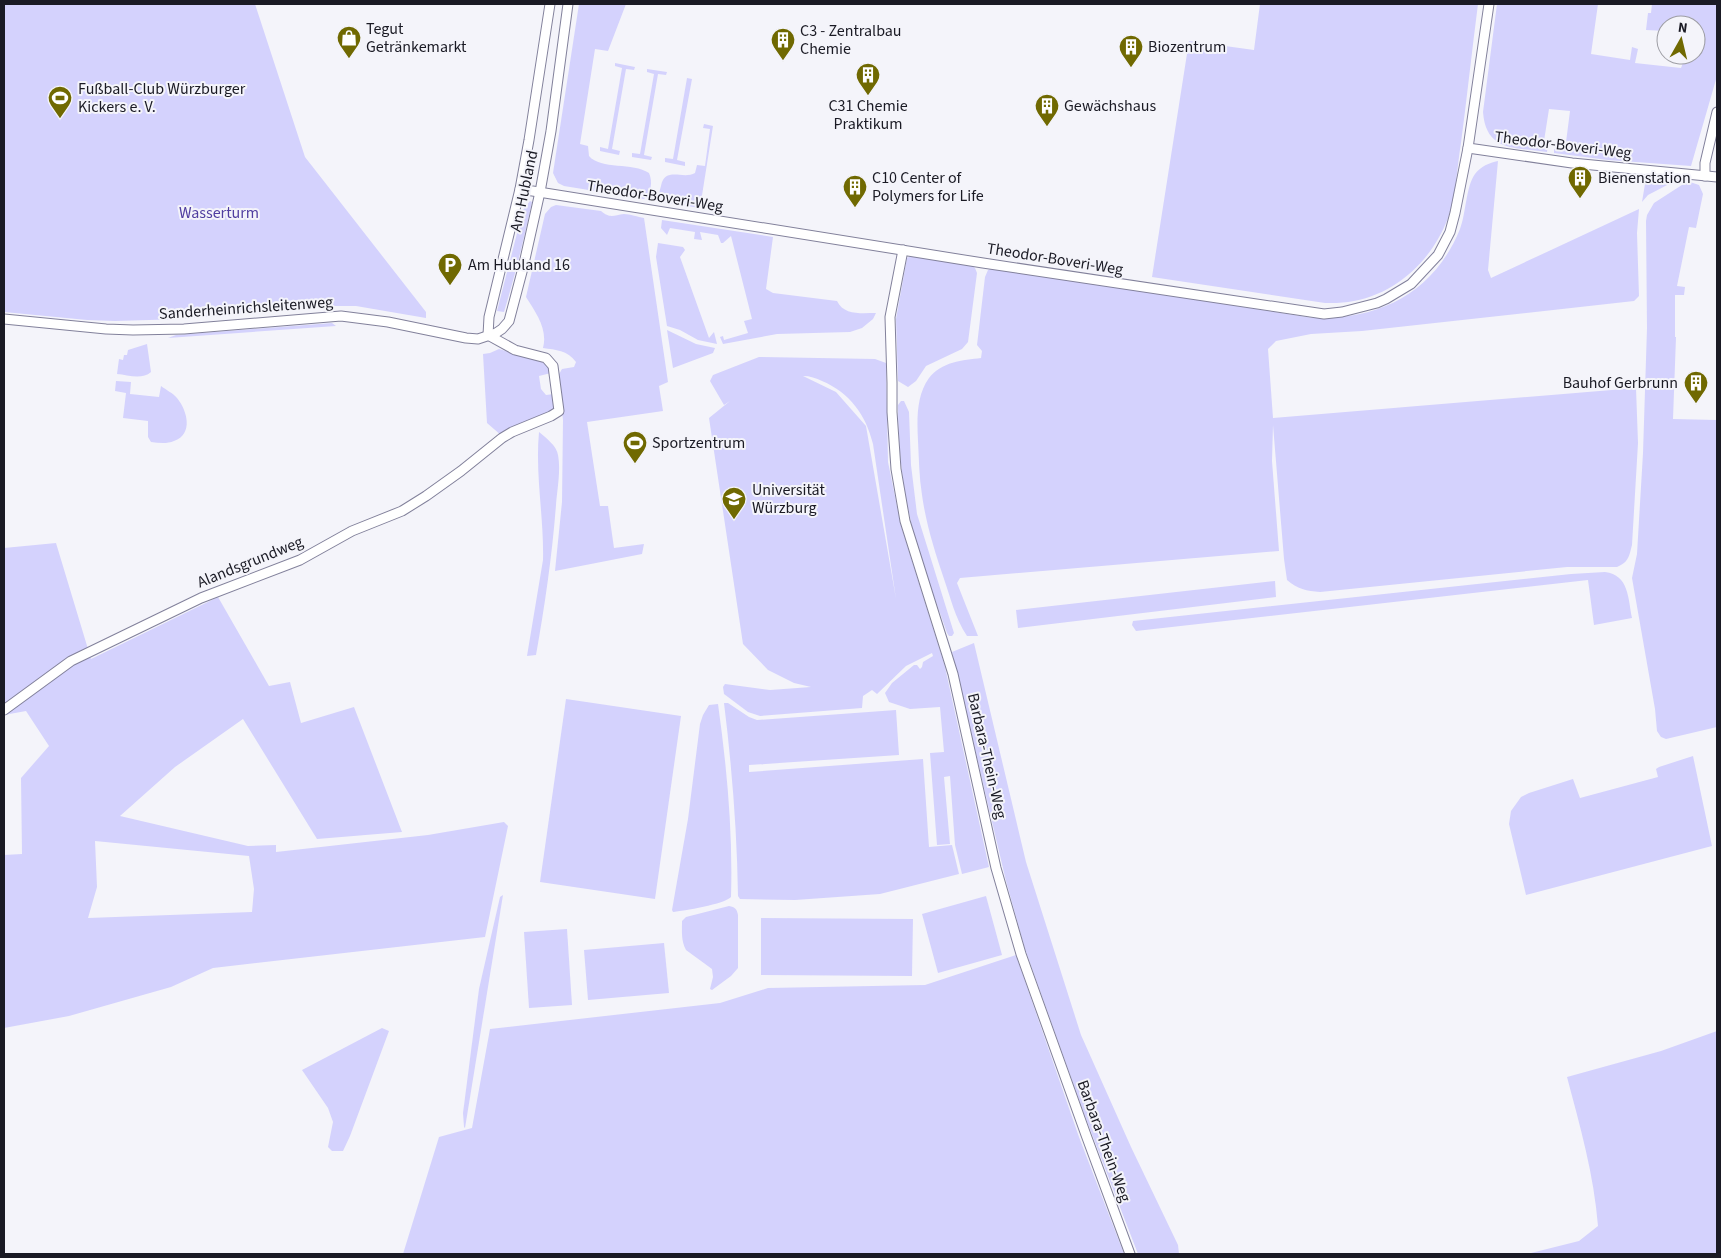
<svg xmlns="http://www.w3.org/2000/svg" width="1721" height="1258" font-family="'Source Sans 3',sans-serif">
	<style>
		.green { fill: #d4d2fd; fill-rule: evenodd }
		.lines { fill: none; stroke-linecap: round; stroke-linejoin: round }
		.street-casing { stroke: #82819b; stroke-width: 11 }
		.street { stroke: #fff; stroke-width: 9 }
		.labels { text-anchor: middle; dominant-baseline: central; stroke-width: 4; stroke-linejoin: round; paint-order: stroke }
		.poi-label { font-size: 16px; fill: #1a1a24; stroke: #f4f4fa; text-anchor: start }
		.street-label { font-size: 16px; fill: #1a1a24; stroke: #f4f4fa }
		.park-label { font-size: 16px; fill: #503ea0; stroke: #f4f4fa }
	</style>
	<rect width="100%" height="100%" fill="#f4f4fa"/>
	<!-- green -->
	<g class="green">
		<path d="M4,4H255L305,157L426,312V318L356,306H326L183,319L115,321L87,320L4,312Z"/>
		<path d="M579,4H626L608,51L595,49L580,144L588,146L589,156C601,170 633,162 649,173C653,182 651,193 644,199L564,186L558,183L553,173Z"/>
		<path d="M1260,4H1478C1472,50 1467,97 1461,143C1457,167 1456,196 1448,218C1432,261 1394,296 1348,302C1341,303 1333,303 1325,303L1152,277L1189,41L1254,50Z"/>
		<path d="M1497,4H1598L1591,54L1630,60L1632,47L1638,49L1635,63L1681,68L1686,55H1696V25H1666V31L1646,30L1648,13H1651L1652,4H1717V76L1691,166L1608,160L1554,153V149L1565,150L1570,111L1549,109L1544,141L1548,142L1547,152C1515,147 1486,152 1483,112Z"/>
		<path d="M615,63L635,67L634,70L626,69L612,149L620,151L619,155L600,151V147L608,149L622,68L615,66Z"/>
		<path d="M647,69L667,72L666,75L658,74L644,155L652,157L651,160L632,157V153L640,154L654,74L647,72Z"/>
		<path d="M687,78L692,79L677,160L685,162V166L665,162V158L673,159Z"/>
		<path d="M704,124L713,126L700,208L662,202C659,196 659,192 661,186C665,166 683,180 695,173L697,165L705,166L710,129L703,128Z"/>
		<path d="M1498,161L1488,270L1491,278L1639,209L1637,233L1639,296L1634,301L1362,331L1311,334L1276,341L1268,349L1273,418L1636,388L1638,443L1632,545C1629,556 1629,562 1617,567H1567L1320,592C1307,591 1297,589 1287,580L1284,559L1273,425L1272,461L1279,551L960,578L957,583L978,636H967C955,618 951,599 944,579C935,552 926,524 922,495C919,477 919,459 918,441C917,420 916,396 929,378C941,362 963,360 981,358L982,351L977,345L985,277L988,270L993,268L1313,318C1379,320 1434,293 1460,229C1466,214 1466,186 1475,174C1481,166 1489,163 1498,161Z"/>
		<path d="M1646,178L1673,180V182L1648,195L1642,202Z"/>
		<path d="M1690,182L1699,185L1703,194L1696,228L1689,227L1677,286L1685,287L1684,295H1675V337H1676L1673,419L1717,420V727L1666,739L1661,737L1657,731L1655,709L1632,578L1637,554L1643,453L1647,328L1646,221L1647,215L1654,203L1685,183Z"/>
		<path d="M530,201L532,202C524,239 515,276 504,312L497,311L523,210Z"/>
		<path d="M556,205L601,211C610,219 614,215 624,214C630,214 638,217 644,218L668,382L659,386L663,411L587,422L600,506H608L614,548L644,544L642,554L555,571L562,502L563,420L558,376L562,369L574,367L576,362C567,350 556,350 543,348C548,329 536,313 526,297L545,214L551,207Z"/>
		<path d="M662,220L773,237L766,289L773,293L837,301C844,316 863,313 876,313L873,319L862,328L850,332L777,334L723,344L720,337L723,336L724,340L748,333L744,321L752,319L731,236L723,243H721L718,235L700,232L702,240L694,239L695,232L670,228L667,235L661,228Z"/>
		<path d="M658,243L683,247L685,250L680,257L709,338L714,332L717,344L698,340L680,330L667,326L656,257Z"/>
		<path d="M911,256L971,265L975,268L977,273L968,342L962,349L926,366L916,381L908,387L898,381L896,319L907,258Z"/>
		<path d="M332,323L336,326L168,338L176,335Z"/>
		<path d="M667,330L696,344L715,348L713,353L673,368Z"/>
		<path d="M147,344L151,372C142,380 128,375 117,374L119,359L123,360L124,355H127L128,350Z"/>
		<path d="M499,349L545,363L549,366L551,373L539,376L541,389L546,395L554,394V408L551,413L502,436L487,423L483,354L490,353Z"/>
		<path d="M759,357L875,359L886,363L888,462L901,526L945,667L989,867L962,874L955,845L950,776L944,777L950,844L937,845L930,753L944,752L940,707L910,709L889,702L885,693L892,683L914,665H917L920,669L922,667L923,662L933,656L932,653L906,666L877,694L872,690L863,696L862,708L760,716L748,712L724,694L723,687L725,684L770,690L811,687L794,683L768,670L743,644L709,418L730,401L724,405L710,381L713,375ZM803,376C810,376 816,378 822,381C850,393 866,415 873,444L896,599L866,426L836,392Z"/>
		<path d="M116,381L131,382L130,394L159,397L161,386C166,390 173,393 177,398C187,410 194,434 174,441C167,444 159,443 151,442L148,437V421L123,418L126,393L115,391Z"/>
		<path d="M901,401H904L909,412L911,465L917,514L954,633L952,636H949L947,633C933,592 916,551 908,508C901,474 898,440 898,405Z"/>
		<path d="M539,432C546,438 557,446 558,455C561,471 557,490 556,505C552,556 545,605 536,655L527,656L543,560C544,517 535,475 539,432Z"/>
		<path d="M56,543L91,659L218,597L269,686L290,682L301,723L354,707L402,832L317,839L243,719L175,767L120,816L248,846L276,845V852L428,835L504,822L508,826L485,937L213,968L171,987L69,1016L4,1028V855L22,854L21,778L49,746L26,711L4,715V548ZM95,841L249,856L254,889L252,912L88,918L97,887Z"/>
		<path d="M1605,572C1629,575 1628,598 1632,618L1594,625L1588,580L1136,631L1132,625L1133,621L1571,574Z"/>
		<path d="M1275,581L1276,597L1018,628L1016,610Z"/>
		<path d="M974,643L1026,862L1081,1035L1131,1147L1178,1245L1179,1254H1138L1083,1111L1025,949L1006,881L952,652Z"/>
		<path d="M566,699L681,716L655,899L540,882Z"/>
		<path d="M724,703H728L749,717L757,720L896,710L899,755L749,765V772L923,759L929,847L952,845L959,874L880,894L795,900L740,899L738,896C737,831 732,768 724,703Z"/>
		<path d="M718,704C727,768 733,834 731,897C725,904 683,911 673,912L672,910L688,819L700,724L703,715L709,705Z"/>
		<path d="M1693,756L1712,846L1526,895L1509,824L1511,811L1521,797L1529,793L1573,779L1580,798L1658,777L1656,769L1659,767Z"/>
		<path d="M503,895L465,1128L464,1127L463,1113L479,989L500,897Z"/>
		<path d="M986,896L1002,955L938,973L922,914Z"/>
		<path d="M729,906C735,907 737,909 738,915V968L731,976L712,990L710,989L713,977L712,969L686,950C681,941 682,931 682,921L686,917Z"/>
		<path d="M761,918L913,919L912,976L761,975Z"/>
		<path d="M567,929L572,1005L529,1008L524,932Z"/>
		<path d="M664,943L669,993L588,1000L584,950Z"/>
		<path d="M1016,955L1079,1137L1124,1254H403L439,1137L472,1128L490,1029L720,1003L768,988L925,985Z"/>
		<path d="M382,1028L389,1031L350,1136L343,1151H332L328,1147L333,1122L328,1108L302,1070Z"/>
		<path d="M1717,1031V1254H1527L1579,1241L1598,1226C1594,1175 1580,1126 1567,1077L1661,1051Z"/>
	</g>
	<g class="lines">
		<defs>
			<g id="street">
				<path d="M1468,148L1572,163L1717,177"/>
				<path d="M1705,176V163L1717,112"/>
				<path d="M520,189L983,263L1324,314L1342,312L1377,303L1386,299L1411,284L1438,255L1450,232L1455,213L1468,148L1489,4"/>
				<path d="M903,250L890,317L892,383V412L896,469L905,521L953,674L996,868L1021,954L1086,1135L1130,1254"/>
				<path d="M4,319L106,329L133,330L184,329L341,316L388,322L466,338L478,339L496,333L502,329L509,321L523,268L540,192L551,131L568,4"/>
				<path d="M488,335L489,317L520,189L529,140L550,4"/>
				<path d="M4,710L71,661L201,598L300,560L352,531L402,511L426,496L461,471L502,438L512,432L551,416L559,411L553,366L546,358L515,350L488,335"/>
			</g>
		</defs>
		<!-- street casing -->
		<use href="#street" class="street-casing"/>
		<!-- street -->
		<use href="#street" class="street"/>
	</g>
	<!-- icons -->
	<defs>
		<symbol id="shop-pin" viewBox="-11 -11 22 30"><path d="M0 17L-7.5 6A9.5 9.5 0 1 1 7.5 6Z" fill="#706901" stroke="#f4f4fa"/><path d="M-5-2.5h2.3a2.7 3.5 0 0 1 5.4 0H5L5.5 6h-11ZM-1.5-2.5h3a1.5 2.3 0 0 0-3 0Z" fill="#fff"/></symbol>
		<symbol id="building-pin" viewBox="-11 -11 22 30"><path d="M0 17L-7.5 6A9.5 9.5 0 1 1 7.5 6Z" fill="#706901" stroke="#f4f4fa"/><path d="M-4-6H4V6H1V3H-1V6H-4ZM-2.5-4.3h1.7v1.8h-1.7ZM.8-4.3h1.7v1.8H.8ZM-2.5-1h1.7V.8h-1.7ZM.8-1h1.7V.8H.8Z" fill="#fff"/></symbol>
		<symbol id="stadium-pin" viewBox="-11 -11 22 30"><path d="M0 17L-7.5 6A9.5 9.5 0 1 1 7.5 6Z" fill="#706901" stroke="#f4f4fa"/><path d="M0-5a6.5 5 0 1 0 0 10a6.5 5 0 1 0 0-10ZM-3.5-1.8h7v3.6h-7Z" fill="#fff"/></symbol>
		<symbol id="parking-pin" viewBox="-11 -11 22 30"><path d="M0 17L-7.5 6A9.5 9.5 0 1 1 7.5 6Z" fill="#706901" stroke="#f4f4fa"/><path d="M-3.5-5.5H1a3.5 3.5 0 0 1 0 7H-1V5.5H-3.5ZM-1-3.4V-.6H.8a1.4 1.4 0 0 0 0-2.8Z" fill="#fff"/></symbol>
		<symbol id="university-pin" viewBox="-11 -11 22 30"><path d="M0 17L-7.5 6A9.5 9.5 0 1 1 7.5 6Z" fill="#706901" stroke="#f4f4fa"/><path d="M0-5L7-2L0 1L-7-2ZM-4 1L0 2.5L4 1V4Q0 6-4 4Z" fill="#fff"/></symbol>
	</defs>
	<g fill-rule="evenodd">
		<use href="#shop-pin" x="335" y="24" width="28" height="38"/>
		<use href="#building-pin" x="769" y="26" width="28" height="38"/>
		<use href="#building-pin" x="1117" y="33" width="28" height="38"/>
		<use href="#building-pin" x="854" y="61" width="28" height="38"/>
		<use href="#stadium-pin" x="46" y="84" width="28" height="38"/>
		<use href="#building-pin" x="1033" y="92" width="28" height="38"/>
		<use href="#building-pin" x="1566" y="164" width="28" height="38"/>
		<use href="#building-pin" x="841" y="173" width="28" height="38"/>
		<use href="#parking-pin" x="436" y="251" width="28" height="38"/>
		<use href="#building-pin" x="1682" y="369" width="28" height="38"/>
		<use href="#stadium-pin" x="621" y="429" width="28" height="38"/>
		<use href="#university-pin" x="720" y="485" width="28" height="38"/>
	</g>
	<g class="labels">
		<!-- poi labels -->
		<g class="poi-label">
			<text x="366" y="29">Tegut<tspan x="366" dy="18">Getränkemarkt</tspan></text>
			<text x="800" y="31">C3 - Zentralbau<tspan x="800" dy="18">Chemie</tspan></text>
			<text x="1148" y="47">Biozentrum</text>
			<text x="78" y="89">Fußball-Club Würzburger<tspan x="78" dy="18">Kickers e. V.</tspan></text>
			<text x="868" y="106" text-anchor="middle">C31 Chemie<tspan x="868" dy="18">Praktikum</tspan></text>
			<text x="1064" y="106">Gewächshaus</text>
			<text x="872" y="178">C10 Center of<tspan x="872" dy="18">Polymers for Life</tspan></text>
			<text x="1598" y="178">Bienenstation</text>
			<text x="468" y="265">Am Hubland 16</text>
			<text x="1678" y="383" text-anchor="end">Bauhof Gerbrunn</text>
			<text x="652" y="443">Sportzentrum</text>
			<text x="752" y="490">Universität<tspan x="752" dy="18">Würzburg</tspan></text>
		</g>
		<!-- street labels -->
		<g class="street-label">
			<text transform="translate(1563 145) rotate(7)">Theodor-Boveri-Weg</text>
			<text transform="translate(524 191) rotate(-78)">Am Hubland</text>
			<text transform="translate(655 196) rotate(9)">Theodor-Boveri-Weg</text>
			<text transform="translate(1055 259) rotate(9)">Theodor-Boveri-Weg</text>
			<text transform="translate(246 308) rotate(-4)">Sanderheinrichsleitenweg</text>
			<text transform="translate(250 562) rotate(-22)">Alandsgrundweg</text>
			<text transform="translate(987 756) rotate(77)">Barbara-Thein-Weg</text>
			<text transform="translate(1104 1141) rotate(70)">Barbara-Thein-Weg</text>
		</g>
		<!-- park labels -->
		<g class="park-label">
			<text x="219" y="213">Wasserturm</text>
		</g>
	</g>
	<!-- border -->
	<rect width="1721" height="1258" fill="none" stroke="#1a1a24" stroke-width="10"/>
	<!-- north arrow -->
	<g transform="translate(1681 40) rotate(8)"><circle r="24" fill="#f4f4fa" stroke="#9d9da4"/>
	<path d="M0-4L9 19L0 12L-9 19Z" fill="#706901"/>
	<text y="-8" font-size="14" font-weight="bold" text-anchor="middle" fill="#1a1a24">N</text>
	</g>
</svg>
